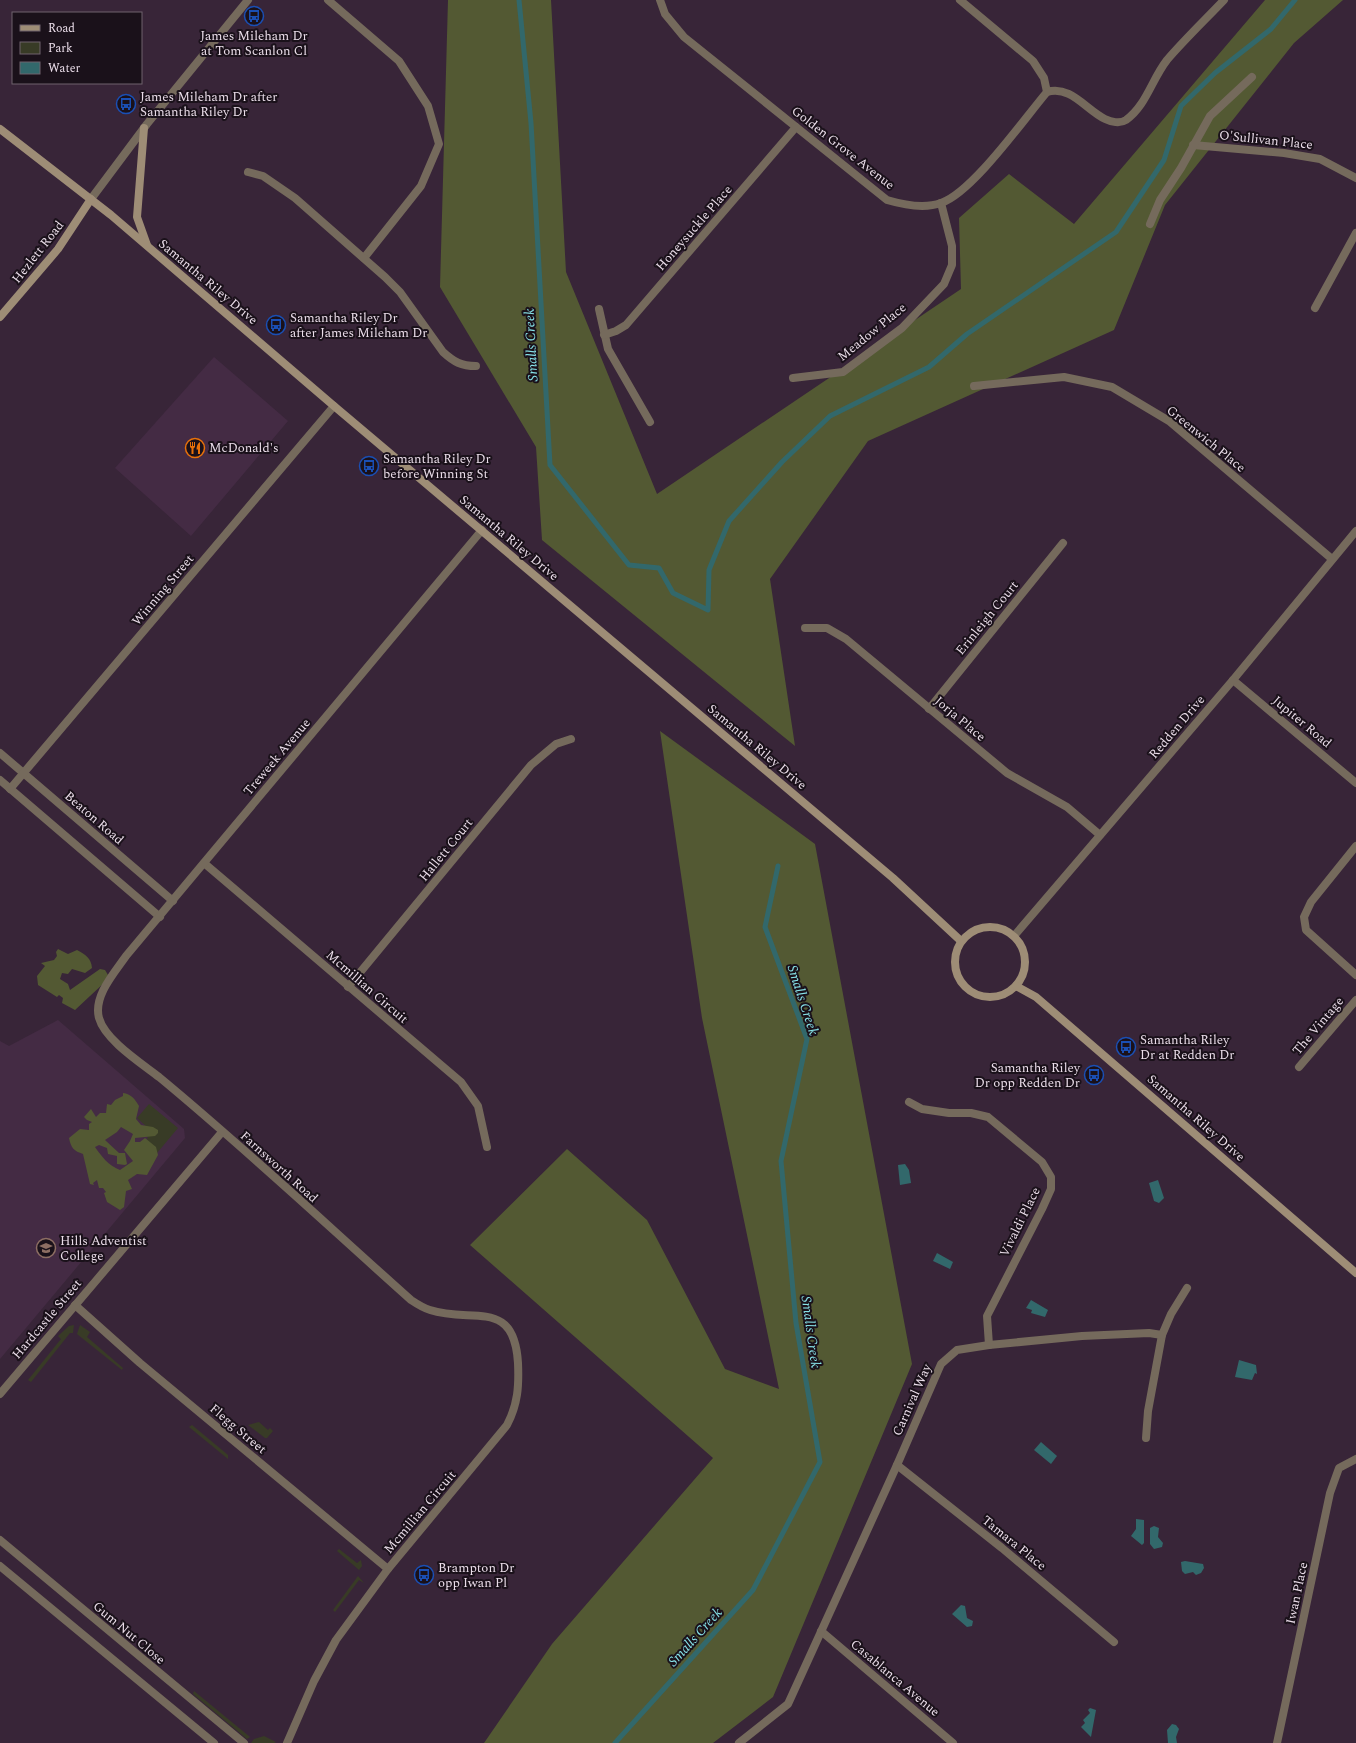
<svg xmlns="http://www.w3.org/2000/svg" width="1356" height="1743" font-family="Spectral,serif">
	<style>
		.built { fill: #442b44 }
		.green { fill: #383b26 }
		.forest { fill: #535933; fill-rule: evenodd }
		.water { fill: #32686b }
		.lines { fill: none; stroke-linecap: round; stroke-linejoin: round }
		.stream { stroke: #32686b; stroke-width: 5 }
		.minor { stroke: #756a5c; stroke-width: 8 }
		.tertiary { stroke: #756a5c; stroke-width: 8 }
		.secondary { stroke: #9e8d76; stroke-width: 8 }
		.labels { text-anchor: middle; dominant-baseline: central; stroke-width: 4; stroke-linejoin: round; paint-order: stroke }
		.poi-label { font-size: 13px; fill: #ebdeea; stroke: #1a111a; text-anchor: start }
		.street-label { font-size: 13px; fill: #ebdeea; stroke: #1a111a }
		.water-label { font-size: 14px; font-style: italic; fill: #87e2e8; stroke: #1a111a }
	</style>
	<rect width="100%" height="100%" fill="#382538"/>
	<!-- built -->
	<g class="built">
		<path d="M214,357L288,421L191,536L115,468Z"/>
		<path d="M58,1020L184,1129L185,1138L0,1359V1041L9,1046Z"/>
	</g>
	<!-- green -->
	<g class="green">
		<path d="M149,1104L178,1128L157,1153L147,1145L148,1128L137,1118Z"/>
		<path d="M74,1325L73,1333H70L31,1382L28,1380L61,1339L58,1336L69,1326Z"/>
		<path d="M80,1325L90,1332L87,1337L123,1368L122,1370L77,1334Z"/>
		<path d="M259,1422L268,1430L270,1428L273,1431L267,1438H265L248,1425Z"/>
		<path d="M192,1425L228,1455V1459L189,1427Z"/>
		<path d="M339,1549L357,1563L361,1560L362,1566L359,1570L337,1551Z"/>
		<path d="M358,1576L364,1583L359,1580L335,1612L333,1610Z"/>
		<path d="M194,1691L250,1737L247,1739L193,1694Z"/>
		<path d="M264,1736L276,1742L274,1743H251L254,1739Z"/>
	</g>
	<!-- forest -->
	<g class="forest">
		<path d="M448,0H551L566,272L657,494L961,289L959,218L1009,174L1074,224L1265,0H1343L1294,43L1165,205L1114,330L868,441L770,579L795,746L542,540L536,447L440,287Z"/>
		<path d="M660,731L815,844L912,1364L773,1697L713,1743H484L552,1644L713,1458L470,1245L567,1149L647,1220L725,1369L779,1389L702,1018Z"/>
		<path d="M58,949L68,954L77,950C86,955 91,958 92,968L85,973L72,969L68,974L62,973L60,979L68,984L70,990L100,969L105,970L108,975L105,982L75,1010L62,1003L63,998L59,995L57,997L38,985L37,976L45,966L41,963L54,960L57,956L56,952Z"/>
		<path d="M123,1093C131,1094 135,1099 139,1106L136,1119L141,1125L153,1127L158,1130V1133L155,1136L135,1138V1142H140L145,1138L156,1147L158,1155L147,1175L137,1174L128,1180L132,1189L126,1191L124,1207L120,1210L107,1202L104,1193L106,1192L103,1188H99L97,1180L93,1183L94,1185L90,1184L83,1154C74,1151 71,1148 69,1138L80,1129L89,1130V1124L92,1122L87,1120L84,1117L91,1109L96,1117L100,1113H106L107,1104L111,1105L115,1100L123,1096ZM121,1127L133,1134L130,1141L124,1150L133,1161L120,1170C108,1165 102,1157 95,1147L99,1145L107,1148L108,1154L117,1156V1164L125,1165L127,1164L125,1153H119L105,1140L117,1132Z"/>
	</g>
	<!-- water -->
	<g class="water">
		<path d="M905,1164L909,1170L911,1183L900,1185L898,1165Z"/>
		<path d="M1158,1180L1164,1198L1159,1203L1154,1201L1149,1183Z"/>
		<path d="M937,1253L953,1262L950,1269L933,1261Z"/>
		<path d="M1031,1300L1048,1310L1045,1317L1031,1313L1032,1310L1026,1308Z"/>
		<path d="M1239,1360L1256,1365L1257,1374L1255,1373L1252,1380L1235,1377Z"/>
		<path d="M1041,1442L1057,1456L1051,1464L1034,1450Z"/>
		<path d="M1136,1519L1144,1520V1543L1142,1545L1131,1536L1136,1529Z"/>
		<path d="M1154,1526L1159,1528L1158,1537L1163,1543L1162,1547L1154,1549L1150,1544V1528Z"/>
		<path d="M1185,1561L1203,1564L1204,1568L1201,1573L1196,1575L1193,1572L1185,1574L1182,1571L1181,1562Z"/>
		<path d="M961,1605L965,1606L967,1618L973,1621L972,1626L967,1627L952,1614Z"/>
		<path d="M1090,1708L1096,1710L1091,1737L1081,1727L1085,1723L1083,1720L1090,1713L1088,1710Z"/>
		<path d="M1172,1724L1176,1725L1179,1729L1176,1737L1177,1743H1168L1167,1730Z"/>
	</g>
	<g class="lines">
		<!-- stream -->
		<g class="stream">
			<path d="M519,0L531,123L550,465L629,565L659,568L673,593L708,610L709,570L729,521L782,462L830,416L929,367L967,334L1116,232L1164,160L1181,106L1215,73L1271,29L1295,0"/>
			<path d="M615,1743L753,1590L820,1462L796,1323L781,1161L807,1039L765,927L778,866"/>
		</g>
		<!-- minor -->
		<g class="minor">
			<path d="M328,0L399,61L428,106L439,144L421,186L364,258"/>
			<path d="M660,0L665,14L684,37L887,200C904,205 924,209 941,203C972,193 1024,119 1047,92L1044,78L1033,61L960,0"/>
			<path d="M1047,92C1071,85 1086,110 1105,119C1111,122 1120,124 1126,120C1146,106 1152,79 1167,60C1185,39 1205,20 1224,0"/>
			<path d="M1193,145L1284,153L1320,159L1356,178"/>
			<path d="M248,172L263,176L295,198L385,277L400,292L443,352C454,362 461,366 476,366"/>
			<path d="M1150,224L1160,200L1181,168L1210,116L1252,77"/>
			<path d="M1315,308L1356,233"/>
			<path d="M599,309L608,349L650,422"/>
			<path d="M604,335L616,331L626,325L796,127"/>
			<path d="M793,378L843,372L902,328L944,284L952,265V246L941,203"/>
			<path d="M974,386L1064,377L1112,387L1169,421L1332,559"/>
			<path d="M805,628H827L846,639L1007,773L1067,807L1100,835"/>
			<path d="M1233,680L1356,783"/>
			<path d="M929,709L1063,543"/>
			<path d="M0,753L173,901"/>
			<path d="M0,780L160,917"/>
			<path d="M10,789L334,406"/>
			<path d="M1356,846L1311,902L1304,917L1306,930L1356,975"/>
			<path d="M204,863L461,1082L478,1106L487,1147"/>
			<path d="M348,987L531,765L556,744L571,739"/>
			<path d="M1299,1067L1356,1000"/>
			<path d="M909,1102L922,1109L949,1113H971L988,1117L1042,1162L1051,1177V1189L1042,1209L987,1316L989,1345"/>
			<path d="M75,1305L140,1363L388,1569"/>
			<path d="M0,1394L222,1132"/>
			<path d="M1146,1438L1148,1411L1162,1335L1171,1314L1187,1288"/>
			<path d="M897,1465L1002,1548L1114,1642"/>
			<path d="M0,1540L244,1743"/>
			<path d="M0,1566L214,1743"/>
			<path d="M821,1631L953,1743"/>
			<path d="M287,1743L314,1681L336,1640L388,1569L507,1425C518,1404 519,1386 518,1363C514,1297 472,1324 430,1310C423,1308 417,1304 411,1300C327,1225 245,1148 159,1077C141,1063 105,1040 99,1018C93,996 115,972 126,956L482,530"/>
			<path d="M739,1743L788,1704L897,1465L941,1364L957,1350L989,1345L1082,1336L1149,1333L1162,1335"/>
			<path d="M1277,1743L1330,1493L1339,1468L1356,1459"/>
		</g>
		<!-- tertiary -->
		<g class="tertiary">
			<path d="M91,199L147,124L248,0"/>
			<path d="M1014,936L1233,680L1356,531"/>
		</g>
		<!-- secondary -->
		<g class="secondary">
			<path d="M144,128L137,217L147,245"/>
			<path d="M0,129L111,215L334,406L893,878L961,941"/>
			<path d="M0,317L58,249L91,199"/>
			<circle cx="990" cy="962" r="35"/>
			<path d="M1016,986L1036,997L1356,1273"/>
		</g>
	</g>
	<!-- icons -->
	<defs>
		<symbol id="bus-ring" viewBox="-11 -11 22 22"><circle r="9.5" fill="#1a111a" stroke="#1a4fb4" stroke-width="1.5"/><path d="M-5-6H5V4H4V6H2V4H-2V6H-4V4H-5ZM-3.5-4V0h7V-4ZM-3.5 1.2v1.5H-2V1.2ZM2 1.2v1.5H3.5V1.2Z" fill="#1a4fb4"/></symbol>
		<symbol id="restaurant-ring" viewBox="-11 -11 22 22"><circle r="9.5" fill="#1a111a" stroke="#e8710a" stroke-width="1.5"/><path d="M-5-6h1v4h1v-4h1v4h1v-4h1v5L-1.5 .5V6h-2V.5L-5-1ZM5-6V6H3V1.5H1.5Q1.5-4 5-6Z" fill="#e8710a"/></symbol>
		<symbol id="school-ring" viewBox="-11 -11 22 22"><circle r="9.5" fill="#1a111a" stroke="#8d6e63" stroke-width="1.5"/><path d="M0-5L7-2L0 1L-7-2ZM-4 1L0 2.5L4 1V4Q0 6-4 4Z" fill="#8d6e63"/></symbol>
	</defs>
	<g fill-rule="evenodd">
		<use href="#bus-ring" x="243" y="5" width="22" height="22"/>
		<use href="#bus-ring" x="115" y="93" width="22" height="22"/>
		<use href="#bus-ring" x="265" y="314" width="22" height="22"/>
		<use href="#restaurant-ring" x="184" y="437" width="22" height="22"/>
		<use href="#bus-ring" x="358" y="455" width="22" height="22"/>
		<use href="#bus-ring" x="1115" y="1036" width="22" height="22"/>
		<use href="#bus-ring" x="1083" y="1064" width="22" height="22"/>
		<use href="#school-ring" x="35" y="1237" width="22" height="22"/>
		<use href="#bus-ring" x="413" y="1564" width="22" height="22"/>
	</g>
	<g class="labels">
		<!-- poi labels -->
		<g class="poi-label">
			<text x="254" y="36" text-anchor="middle">James Mileham Dr<tspan x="254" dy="15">at Tom Scanlon Cl</tspan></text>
			<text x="140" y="97">James Mileham Dr after<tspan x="140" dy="15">Samantha Riley Dr</tspan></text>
			<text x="290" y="318">Samantha Riley Dr<tspan x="290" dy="15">after James Mileham Dr</tspan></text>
			<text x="209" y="448">McDonald's</text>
			<text x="383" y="459">Samantha Riley Dr<tspan x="383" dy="15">before Winning St</tspan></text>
			<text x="1140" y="1040">Samantha Riley<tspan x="1140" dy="15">Dr at Redden Dr</tspan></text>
			<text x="1080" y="1068" text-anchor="end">Samantha Riley<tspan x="1080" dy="15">Dr opp Redden Dr</tspan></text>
			<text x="60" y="1241">Hills Adventist<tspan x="60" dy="15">College</tspan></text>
			<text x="438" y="1568">Brampton Dr<tspan x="438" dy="15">opp Iwan Pl</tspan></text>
		</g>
		<!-- street labels -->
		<g class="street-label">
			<text transform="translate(1266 140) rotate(6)">O'Sullivan Place</text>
			<text transform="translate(843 148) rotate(38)">Golden Grove Avenue</text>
			<text transform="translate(694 228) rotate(-49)">Honeysuckle Place</text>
			<text transform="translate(38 252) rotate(-52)">Hezlett Road</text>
			<text transform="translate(208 282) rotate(40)">Samantha Riley Drive</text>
			<text transform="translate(872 332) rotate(-39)">Meadow Place</text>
			<text transform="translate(1206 439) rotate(39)">Greenwich Place</text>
			<text transform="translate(509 538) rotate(40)">Samantha Riley Drive</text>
			<text transform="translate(163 590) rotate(-50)">Winning Street</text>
			<text transform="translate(987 618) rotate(-51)">Erinleigh Court</text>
			<text transform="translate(960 719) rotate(40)">Jorja Place</text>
			<text transform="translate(1302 722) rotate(40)">Jupiter Road</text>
			<text transform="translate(1177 727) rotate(-50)">Redden Drive</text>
			<text transform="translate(757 747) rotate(40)">Samantha Riley Drive</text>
			<text transform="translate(277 757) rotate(-50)">Treweek Avenue</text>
			<text transform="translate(94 818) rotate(41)">Beaton Road</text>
			<text transform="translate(446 850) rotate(-51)">Hallett Court</text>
			<text transform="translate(367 987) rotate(41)">Mcmillian Circuit</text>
			<text transform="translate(1318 1026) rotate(-50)">The Vintage</text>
			<text transform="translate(1196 1118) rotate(41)">Samantha Riley Drive</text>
			<text transform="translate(279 1167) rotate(42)">Farnsworth Road</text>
			<text transform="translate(1020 1222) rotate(-64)">Vivaldi Place</text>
			<text transform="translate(47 1319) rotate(-50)">Hardcastle Street</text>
			<text transform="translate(912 1400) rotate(-66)">Carnival Way</text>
			<text transform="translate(238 1429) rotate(40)">Flegg Street</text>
			<text transform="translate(420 1512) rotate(-50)">Mcmillian Circuit</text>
			<text transform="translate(1014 1543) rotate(39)">Tamara Place</text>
			<text transform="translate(1297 1593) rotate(-78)">Iwan Place</text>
			<text transform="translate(129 1633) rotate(40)">Gum Nut Close</text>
			<text transform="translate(895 1678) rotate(40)">Casablanca Avenue</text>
		</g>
		<!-- water labels -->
		<g class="water-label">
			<text transform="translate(531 345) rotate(-93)">Smalls Creek</text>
			<text transform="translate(803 1000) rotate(72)">Smalls Creek</text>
			<text transform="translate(811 1332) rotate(82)">Smalls Creek</text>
			<text transform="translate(695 1637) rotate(-48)">Smalls Creek</text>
		</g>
	</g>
	<!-- legend -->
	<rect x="12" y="12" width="130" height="72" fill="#1a111a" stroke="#6e636d"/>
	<rect x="20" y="25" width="20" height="6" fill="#9e8d76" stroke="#6e636d"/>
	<text x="48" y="32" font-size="12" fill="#ebdeea">Road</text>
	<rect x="20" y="42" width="20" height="12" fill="#383b26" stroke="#6e636d"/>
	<text x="48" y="52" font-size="12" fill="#ebdeea">Park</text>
	<rect x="20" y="62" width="20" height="12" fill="#32686b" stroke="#6e636d"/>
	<text x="48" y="72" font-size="12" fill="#ebdeea">Water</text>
</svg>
